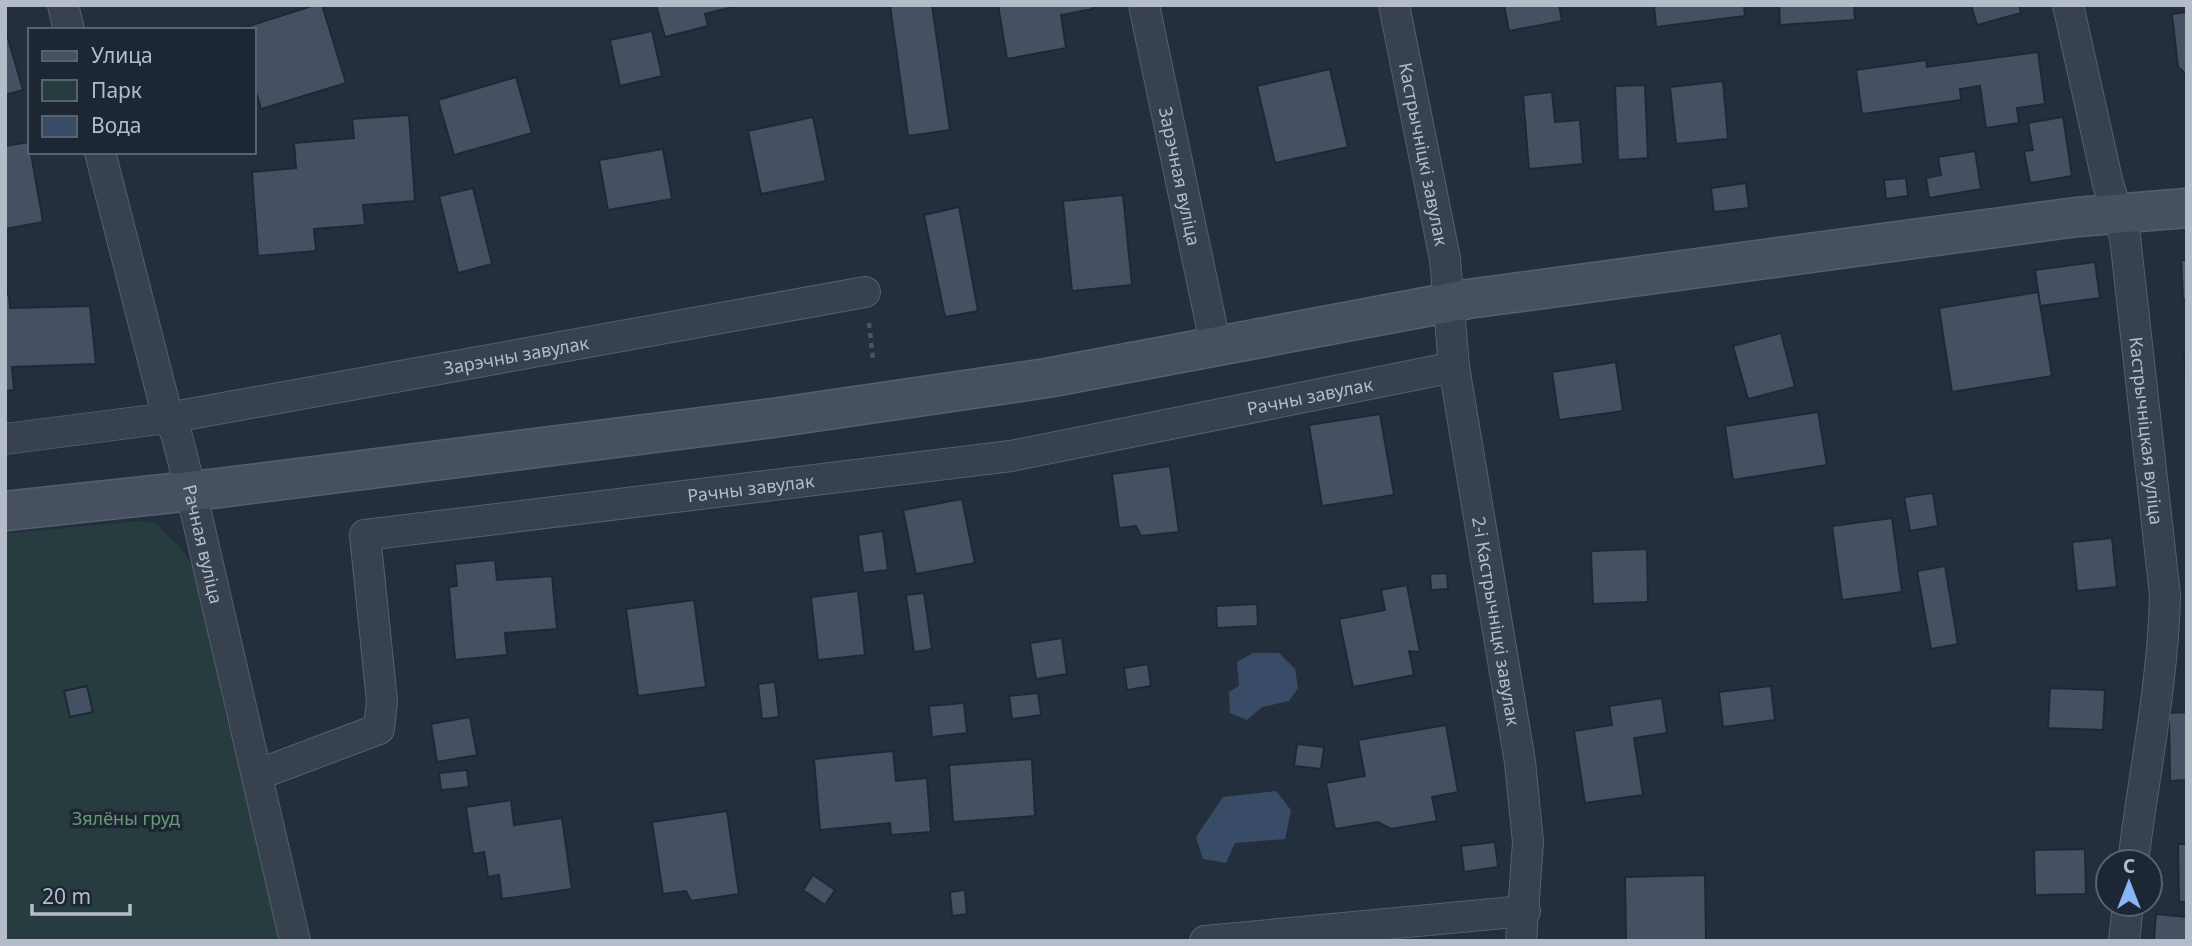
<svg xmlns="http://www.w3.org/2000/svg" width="2192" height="946" font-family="'Noto Sans',sans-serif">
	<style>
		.green { fill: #263c3f }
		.water { fill: #394c67 }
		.building { fill: #455162; stroke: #1f2835; stroke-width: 2 }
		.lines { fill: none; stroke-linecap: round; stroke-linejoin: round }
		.minor-casing { stroke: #565f6c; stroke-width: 32 }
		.secondary-casing { stroke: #565f6c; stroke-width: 41 }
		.path { stroke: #44595c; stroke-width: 4.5; stroke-dasharray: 5 5; stroke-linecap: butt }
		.minor { stroke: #38414e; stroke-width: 30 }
		.secondary { stroke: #465061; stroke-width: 38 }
		.labels { text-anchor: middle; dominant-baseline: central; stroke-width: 7; stroke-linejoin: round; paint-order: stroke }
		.street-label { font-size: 18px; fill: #b4bcc9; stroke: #1d2633 }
		.park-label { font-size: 18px; fill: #6b9a76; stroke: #1d2633 }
	</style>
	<rect width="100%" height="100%" fill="#242f3e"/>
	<!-- green -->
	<path class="green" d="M138,521L155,523L180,547L196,571L224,709L283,941H5V534Z"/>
	<!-- water -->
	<g class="water">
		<path d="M1253,653H1279L1295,669L1298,688L1289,701L1262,707L1247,720L1230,713L1229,692L1239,686L1237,662Z"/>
		<path d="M1276,791L1291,810L1285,839L1235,843L1226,863L1203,859L1196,837L1223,797Z"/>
	</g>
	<!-- building -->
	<g class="building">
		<path d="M315,5H322L346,83L261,109L254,85V30H237Z"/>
		<path d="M656,5H733V7L705,14L708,26L665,37Z"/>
		<path d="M890,5H932L950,130L908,136Z"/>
		<path d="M998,5H1092L1093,9L1061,15L1066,48L1007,59Z"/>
		<path d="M1504,5H1559L1562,21L1509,31Z"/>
		<path d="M1654,5H1744L1745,16L1656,27Z"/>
		<path d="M1779,5H1854L1855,20L1780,25Z"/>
		<path d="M1971,5H2019L2021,13L1977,25Z"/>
		<path d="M2187,12V75L2178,67L2172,14Z"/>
		<path d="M5,28L23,90L5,95Z"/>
		<path d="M652,31L662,76L620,86L610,40Z"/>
		<path d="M2038,52L2045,104L2017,108L2019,123L1986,128L1980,86L1960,89L1961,100L1862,114L1856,70L1926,60L1927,67Z"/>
		<path d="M1330,69L1348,147L1275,163L1257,86Z"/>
		<path d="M516,77L532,133L454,155L438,100Z"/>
		<path d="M1723,81L1728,139L1676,144L1670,87Z"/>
		<path d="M1645,85L1648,158L1618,160L1615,86Z"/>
		<path d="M1552,92L1555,122L1580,120L1583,164L1529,169L1523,95Z"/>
		<path d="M409,115L415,201L363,205L365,225L314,229L316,251L258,256L252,172L296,168L294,143L354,138L352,119Z"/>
		<path d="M813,117L826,181L761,194L748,131Z"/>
		<path d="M2063,117L2072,176L2030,183L2024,151L2033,150L2028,123Z"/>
		<path d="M29,142L43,222L5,229V146Z"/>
		<path d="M663,149L672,199L608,210L599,160Z"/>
		<path d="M1975,151L1981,189L1929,198L1926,178L1941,175L1938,157Z"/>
		<path d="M1906,178L1908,196L1886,199L1884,180Z"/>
		<path d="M1746,183L1749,208L1714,212L1711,188Z"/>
		<path d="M473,188L492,264L458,273L439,196Z"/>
		<path d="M1123,195L1132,285L1072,291L1063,201Z"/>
		<path d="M959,207L978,311L945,317L924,215Z"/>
		<path d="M2181,260H2187V299H2183Z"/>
		<path d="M2095,262L2100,298L2040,306L2035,270Z"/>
		<path d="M2038,292L2052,376L1952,392L1939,308Z"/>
		<path d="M5,295H9L10,308L90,306L96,364L12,367L14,390L5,391Z"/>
		<path d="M1781,333L1795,387L1748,399L1733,346Z"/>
		<path d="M2184,355H2187V393Z"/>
		<path d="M1616,362L1623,411L1559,420L1552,372Z"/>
		<path d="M1818,412L1827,465L1733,480L1725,426Z"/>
		<path d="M1380,414L1394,495L1322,506L1309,425Z"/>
		<path d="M1170,466L1179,532L1141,536L1136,526L1119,528L1112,474Z"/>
		<path d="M1933,493L1938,526L1910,531L1904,497Z"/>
		<path d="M962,499L975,563L916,574L903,510Z"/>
		<path d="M1892,518L1902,592L1842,600L1832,526Z"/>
		<path d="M883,531L888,570L863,573L858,535Z"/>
		<path d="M2112,538L2117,587L2077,591L2072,542Z"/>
		<path d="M1647,549L1648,602L1593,604L1591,551Z"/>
		<path d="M495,560L497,580L552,576L557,629L505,633L507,655L455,660L449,587L457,586L455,564Z"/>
		<path d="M1945,566L1958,644L1931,649L1917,571Z"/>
		<path d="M1447,573L1448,589L1431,590L1430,574Z"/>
		<path d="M1407,585L1420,652L1409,651L1414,675L1353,687L1339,619L1385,610L1381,590Z"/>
		<path d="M858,591L865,655L818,660L811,597Z"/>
		<path d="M924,593L932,649L914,652L906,595Z"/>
		<path d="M694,600L706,687L638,696L626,609Z"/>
		<path d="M1257,604L1258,626L1217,628L1216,606Z"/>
		<path d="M1062,638L1067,674L1036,679L1030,643Z"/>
		<path d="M1148,664L1151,686L1127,690L1124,668Z"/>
		<path d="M775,682L779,717L762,719L758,684Z"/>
		<path d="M87,686L93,712L70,717L64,691Z"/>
		<path d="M1771,686L1775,720L1723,727L1719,692Z"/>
		<path d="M2050,688L2105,690L2103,730L2048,728Z"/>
		<path d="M1038,693L1041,715L1012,719L1009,696Z"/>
		<path d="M1662,698L1667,733L1634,738L1643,795L1585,803L1574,731L1612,725L1609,706Z"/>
		<path d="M964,703L967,733L932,737L929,706Z"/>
		<path d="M2187,712V780L2170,781L2169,713Z"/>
		<path d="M470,717L477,755L437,762L431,724Z"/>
		<path d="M1446,725L1458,792L1432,797L1437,821L1391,829L1378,822L1335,829L1326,783L1365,776L1358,740Z"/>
		<path d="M1297,744L1324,747L1321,769L1294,766Z"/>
		<path d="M893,751L896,781L927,778L931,832L891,835L890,823L820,830L814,759Z"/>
		<path d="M1032,759L1035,816L953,822L949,765Z"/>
		<path d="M467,770L469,787L441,790L439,773Z"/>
		<path d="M511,800L514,825L562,818L572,889L502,899L499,875L488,877L484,852L473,854L466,807Z"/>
		<path d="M727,811L739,894L691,901L686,891L663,894L652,822Z"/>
		<path d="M1495,842L1498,867L1464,872L1461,846Z"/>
		<path d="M2178,844H2187V902H2179Z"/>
		<path d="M2085,849L2086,894L2035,895L2034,850Z"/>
		<path d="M813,875L835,890L825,905L803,890Z"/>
		<path d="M1705,875L1706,941H1626L1625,877Z"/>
		<path d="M965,890L967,914L952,916L950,892Z"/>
		<path d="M2156,914L2187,917V941H2154Z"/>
	</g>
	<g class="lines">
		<defs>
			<g id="minor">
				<path d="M63,5L69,30"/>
				<path id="s1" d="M1144,5L1216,347"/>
				<path id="s2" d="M1394,5L1445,259L1454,367L1520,762L1528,842L1521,941"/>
				<path id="s3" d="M2068,5L2108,184L2125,237L2165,595C2163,685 2144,773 2133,862"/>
				<path id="s4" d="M100,152L168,418L176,433L191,491L295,941"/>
				<path id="s5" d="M5,439L168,418L865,292"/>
				<path id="s6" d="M257,775L379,729L382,701L365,535L1011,456L1454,367"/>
				<path d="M1205,941L1525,911"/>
				<path d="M2124,941L2128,904"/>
			</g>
			<path id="secondary" d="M5,511L219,488L773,418L1047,378L1468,299L2077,217L2187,208"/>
		</defs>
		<!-- minor casing -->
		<use href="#minor" class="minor-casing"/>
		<!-- secondary casing -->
		<use href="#secondary" class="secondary-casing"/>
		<!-- path -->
		<path class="path" d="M869,323L873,360"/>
		<!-- minor -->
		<use href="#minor" class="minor"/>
		<!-- secondary -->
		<use href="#secondary" class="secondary"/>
	</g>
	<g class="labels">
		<!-- street labels -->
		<g class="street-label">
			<text stroke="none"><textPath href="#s2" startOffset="152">Кастрычніцкі завулак</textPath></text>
			<text stroke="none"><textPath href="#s1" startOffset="175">Зарэчная вуліца</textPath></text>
			<text stroke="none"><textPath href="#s5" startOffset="518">Зарэчны завулак</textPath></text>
			<text stroke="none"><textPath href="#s6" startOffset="1281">Рачны завулак</textPath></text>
			<text stroke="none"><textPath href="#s3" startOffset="434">Кастрычніцкая вуліца</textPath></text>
			<text stroke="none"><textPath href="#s6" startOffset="714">Рачны завулак</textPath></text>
			<text stroke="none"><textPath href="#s4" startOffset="406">Рачная вуліца</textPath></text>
			<text stroke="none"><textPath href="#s2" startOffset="625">2-і Кастрычніцкі завулак</textPath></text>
		</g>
		<!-- park labels -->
		<g class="park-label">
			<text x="126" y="818">Зялёны груд</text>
		</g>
	</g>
	<!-- border -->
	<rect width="2192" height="946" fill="none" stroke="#b4bcc9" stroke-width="14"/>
	<!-- legend -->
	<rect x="28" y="28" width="228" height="126" fill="#1d2633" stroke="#59626f" stroke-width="2"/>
	<rect x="42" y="51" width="35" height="10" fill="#465061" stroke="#59626f" stroke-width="2"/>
	<text x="91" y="63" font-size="21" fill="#b4bcc9">Улица</text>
	<rect x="42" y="80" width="35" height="21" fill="#263c3f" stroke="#59626f" stroke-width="2"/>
	<text x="91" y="98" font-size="21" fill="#b4bcc9">Парк</text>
	<rect x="42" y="116" width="35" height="21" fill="#394c67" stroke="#59626f" stroke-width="2"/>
	<text x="91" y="133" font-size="21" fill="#b4bcc9">Вода</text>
	<!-- north arrow -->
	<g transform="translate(2129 883)"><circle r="33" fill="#1d2633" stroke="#59626f" stroke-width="2"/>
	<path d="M0-5L12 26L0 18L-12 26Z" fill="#8ab4f8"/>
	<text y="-10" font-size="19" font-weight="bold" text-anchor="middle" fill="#b4bcc9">С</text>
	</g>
	<!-- scale -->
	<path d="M32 904v10h98v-10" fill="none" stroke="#b4bcc9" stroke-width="3.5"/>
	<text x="42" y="904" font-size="21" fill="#b4bcc9" stroke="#1d2633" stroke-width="5" paint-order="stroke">20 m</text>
</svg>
